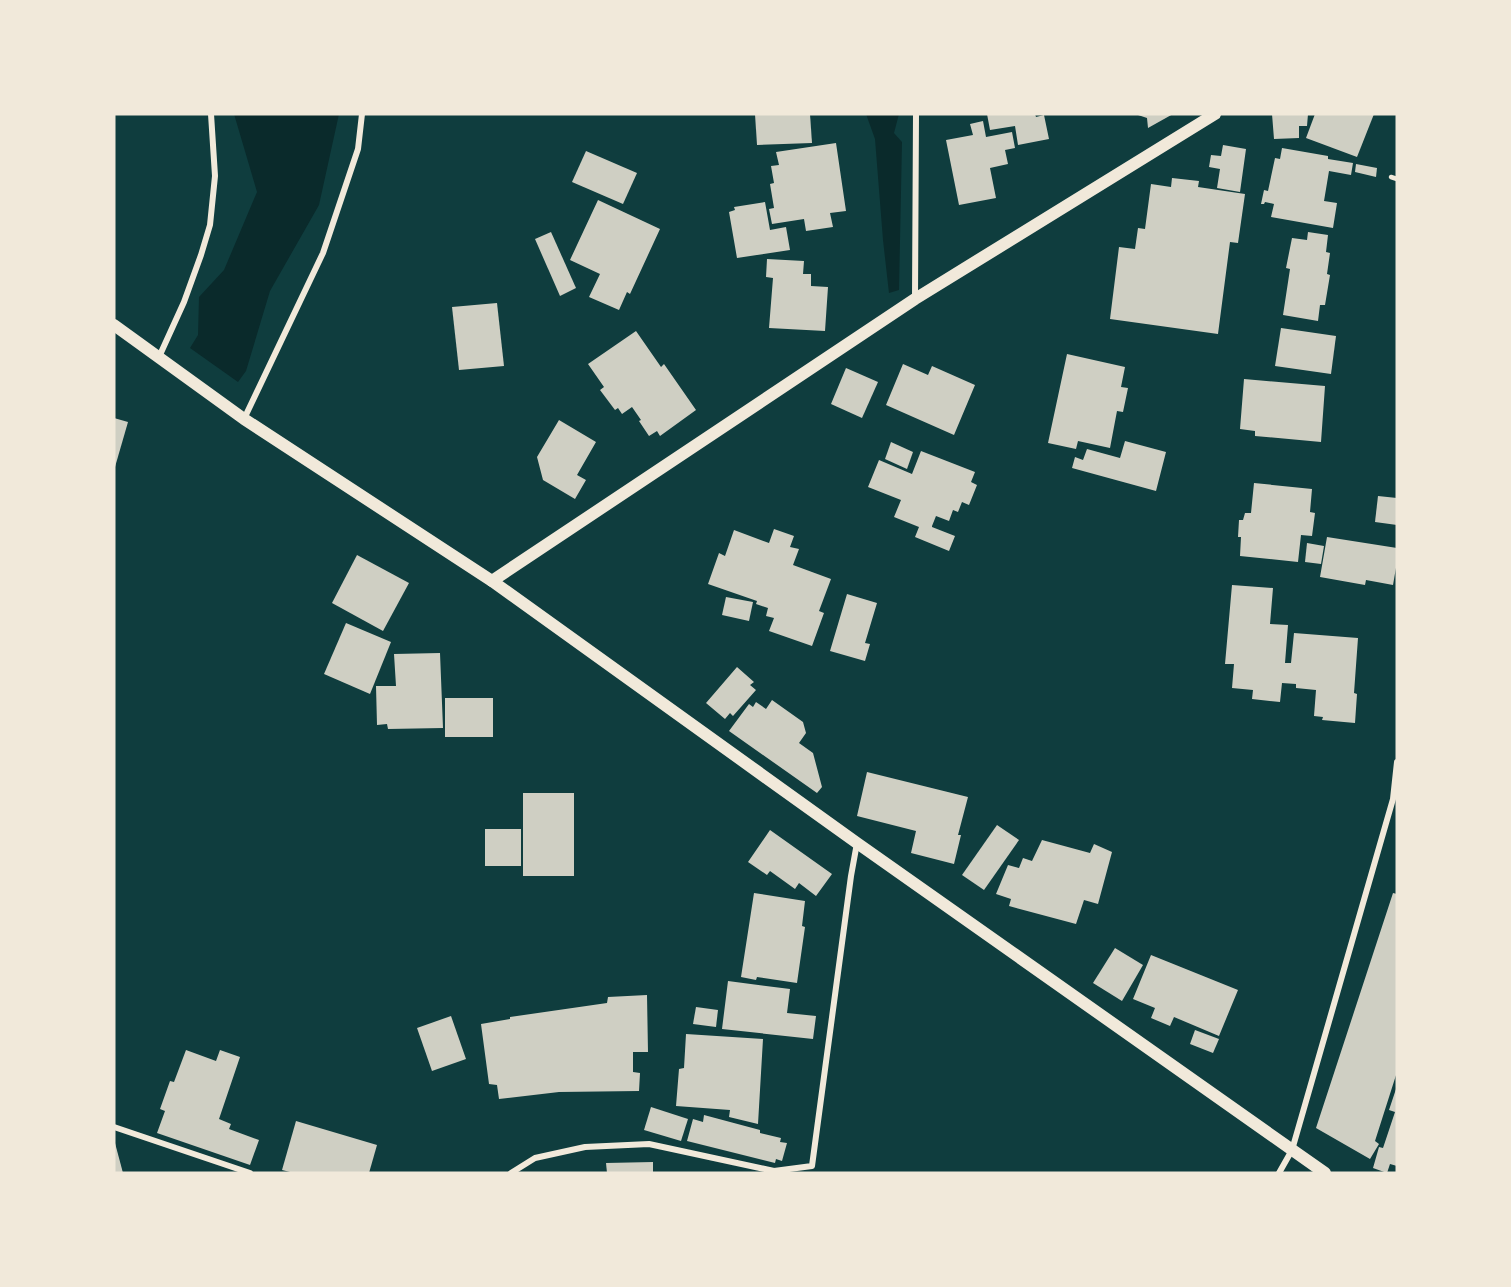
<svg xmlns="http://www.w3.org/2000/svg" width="1511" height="1287" font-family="'Fira Sans Condensed',sans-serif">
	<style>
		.water { fill: #0a2a2b }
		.building { fill: #cfcfc3 }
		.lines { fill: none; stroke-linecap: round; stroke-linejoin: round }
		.service { stroke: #f1e9da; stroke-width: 4.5 }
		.minor { stroke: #f1e9da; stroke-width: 6 }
		.secondary { stroke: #f1e9da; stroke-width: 12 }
	</style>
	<rect width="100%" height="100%" fill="#0f3d3e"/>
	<!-- water -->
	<g class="water">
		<path d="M234,114H339L319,205L270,291L246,371L238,382L190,348L198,335L199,297L224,270L257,192Z"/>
		<path d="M866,114H899L894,133L902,142L899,290L889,293L883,240L875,139Z"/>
	</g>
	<!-- building -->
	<g class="building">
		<path d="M755,114H810L812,143L757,145Z"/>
		<path d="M987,114H1035L1036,117L1044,115L1049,139L1018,145L1015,126L990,130Z"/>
		<path d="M1135,114H1173L1148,128L1147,118Z"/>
		<path d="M1272,114H1308L1307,126H1299V138L1274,139Z"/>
		<path d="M1315,114H1374L1357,157L1306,138Z"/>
		<path d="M983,121L986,137L1012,132L1015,148L1005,150L1008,164L990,168L996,198L959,205L946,140L973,135L970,124Z"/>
		<path d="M836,143L846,211L830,213L833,227L806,231L804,219L772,224L769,209L774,208L770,184L774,183L771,166L779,165L776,152Z"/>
		<path d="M1223,145L1246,149L1240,192L1217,188L1220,169L1209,167L1211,155L1221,156Z"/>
		<path d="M1282,148L1328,156V159L1353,163L1351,175L1329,171L1324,201L1337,203L1333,228L1271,217L1274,204L1265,202L1264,204H1261L1264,190L1268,191L1275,158L1280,159Z"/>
		<path d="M586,151L637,173L623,204L572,182Z"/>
		<path d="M1356,164L1377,168L1376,177L1355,172Z"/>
		<path d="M1172,178L1199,181L1198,187L1245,194L1238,243L1230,242L1218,334L1110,319L1119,247L1135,249L1138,228L1145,229L1151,184L1171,187Z"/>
		<path d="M598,200L660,229L630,294L627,292L619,310L589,297L600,274L570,260Z"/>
		<path d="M765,202L770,230L786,227L790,250L737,258L729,212L735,210L734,207Z"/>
		<path d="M551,232L576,288L560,296L535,239Z"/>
		<path d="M1308,232L1328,235L1326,252L1330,253L1327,274L1330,275L1325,305H1320L1318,321L1283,315L1290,269L1286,268L1292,238L1307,240Z"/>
		<path d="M767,259L804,261L803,274H811V286L828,287L825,331L769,328L773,278L766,277Z"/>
		<path d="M497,303L504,366L459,370L452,307Z"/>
		<path d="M1281,328L1336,336L1331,374L1275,366Z"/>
		<path d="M636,331L661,367L664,364L696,410L660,436L657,431L649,436L639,421L641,420L632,407L622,414L618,408L615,410L600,390L604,387L588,364Z"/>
		<path d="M1067,354L1125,367L1121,387L1128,388L1123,412L1117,411L1110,448L1078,441L1076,449L1048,443Z"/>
		<path d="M903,364L928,375L932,366L975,385L954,435L886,405Z"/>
		<path d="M846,368L878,382L862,418L831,404Z"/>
		<path d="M1244,379L1325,386L1321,442L1255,436V431L1240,429Z"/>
		<path d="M114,418L128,422L115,467H114Z"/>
		<path d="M559,420L596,442L577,475L586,480L575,499L543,480L537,457Z"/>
		<path d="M1125,441L1166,452L1156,491L1072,468L1075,457L1083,460L1087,449L1120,458Z"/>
		<path d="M891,442L913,452L907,469L885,459Z"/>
		<path d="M921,451L975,472L971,482L977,485L969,505L962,502L958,512L953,510L949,521L936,516L932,526V527L955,536L949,551L915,537L919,527L894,517L901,500L868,487L879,460L912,474Z"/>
		<path d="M1254,483L1312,489L1310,512L1315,513L1312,536L1301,535L1298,562L1240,556L1241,537H1238L1239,520H1243L1245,513H1251Z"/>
		<path d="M1378,496L1397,498V525L1375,522Z"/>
		<path d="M774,529L794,536L790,547L799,549L793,565L831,579L819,611L824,613L812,646L769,631L774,618L766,616L768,608L756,604L757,601L708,584L719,553L725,556L734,530L769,543Z"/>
		<path d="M1327,537L1397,548V562L1393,585L1366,580L1365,585L1320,577Z"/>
		<path d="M1307,543L1324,546L1321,564L1305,562Z"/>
		<path d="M357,555L409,583L383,631L332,603Z"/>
		<path d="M1232,585L1273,588L1270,624L1288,625L1285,663H1291L1294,633L1358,638L1354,693L1357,694L1355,723L1322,720L1323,717L1314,716L1316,690L1296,688V684L1282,683L1280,702L1252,699L1253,690L1232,688L1234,664H1225Z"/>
		<path d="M847,594L877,603L865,643L870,644L865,661L830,651Z"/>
		<path d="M726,597L753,602L749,621L722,615Z"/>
		<path d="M346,623L391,642L370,694L324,674Z"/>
		<path d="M440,653L443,728L388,729L387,724L377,725L376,686H396L394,654Z"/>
		<path d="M737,667L754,682L750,685L756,690L733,716L730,713L725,719L706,703Z"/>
		<rect x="445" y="698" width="48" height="39"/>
		<path d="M772,700L803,722L806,733L799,743L813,753L822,787L817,793L729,731L749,704L753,707L756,702L766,709Z"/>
		<path d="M867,772L968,797L958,835H961L954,864L911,853L916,831L857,816Z"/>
		<rect x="523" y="793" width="51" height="83"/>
		<path d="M997,825L1019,840L984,890L962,875Z"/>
		<rect x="485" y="829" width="36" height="37"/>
		<path d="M770,830L832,874L816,896L799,883L795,889L770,871L767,875L748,862Z"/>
		<path d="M1042,840L1090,853L1094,844L1112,852L1098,904L1084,900L1076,924L1009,906L1011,899L996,894L1008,865L1019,868L1023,858L1032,861Z"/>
		<path d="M754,893L805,901L802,926L805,927L797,983L757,977L756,980L741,977Z"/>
		<path d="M1393,893L1397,894V1072L1375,1141L1379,1144L1370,1159L1316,1128Z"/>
		<path d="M1115,948L1143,965L1122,1001L1093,983Z"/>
		<path d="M1151,955L1238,990L1219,1036L1174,1017L1170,1026L1151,1018L1155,1008L1133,999Z"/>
		<path d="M728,981L790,989L787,1013L816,1016L813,1039L722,1029Z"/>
		<path d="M647,995L648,1052H633V1072L640,1073L639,1091L559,1092L499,1099L497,1085L489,1084L481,1024L510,1019V1017L607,1003L608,997Z"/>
		<path d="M696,1007L718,1010L716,1027L693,1024Z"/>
		<path d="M451,1016L466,1059L432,1071L417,1028Z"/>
		<path d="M1195,1030L1219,1039L1213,1053L1190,1044Z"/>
		<path d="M686,1034L763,1039L758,1124L729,1117L730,1110L676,1106L679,1069L684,1068Z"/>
		<path d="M186,1050L216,1061L220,1050L240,1057L219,1119L231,1124L229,1129L259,1140L250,1165L157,1133L165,1111L160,1109L170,1081L174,1082Z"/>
		<path d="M1397,1086V1166L1390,1164L1387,1173L1373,1168L1379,1147L1383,1148L1395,1112L1389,1110Z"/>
		<path d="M651,1107L688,1119L681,1141L644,1130Z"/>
		<path d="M704,1115L760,1130V1133L781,1138L780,1142L787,1143L782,1161L776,1159L775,1163L687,1141L693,1119L703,1122Z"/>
		<path d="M296,1121L377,1145L369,1173H294L282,1170Z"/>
		<path d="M114,1143H115L123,1173H114Z"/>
		<path d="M653,1162V1173H607L606,1163Z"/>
	</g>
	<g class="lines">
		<!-- service -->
		<path class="service" d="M1391,177L1397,179"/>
		<!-- minor -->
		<g class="minor">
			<path d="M915,298L916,114"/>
			<path d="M159,357L184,302L201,255L210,225L215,176L211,114"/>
			<path d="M244,419L323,253L358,149L362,114"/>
			<path d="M114,1127L250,1173"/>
			<path d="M511,1173L535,1158L585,1147L649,1144L774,1171L812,1166L851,876L857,843"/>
			<path d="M1279,1173L1292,1150L1393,799L1397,762"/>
		</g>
		<!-- secondary -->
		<g class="secondary">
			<path d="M114,325L244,419L492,581L857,843L1325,1173"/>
			<path d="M492,581L915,299L1215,114"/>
		</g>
	</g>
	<!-- border -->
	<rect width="1511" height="1287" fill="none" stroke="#f1e9da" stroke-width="231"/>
</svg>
